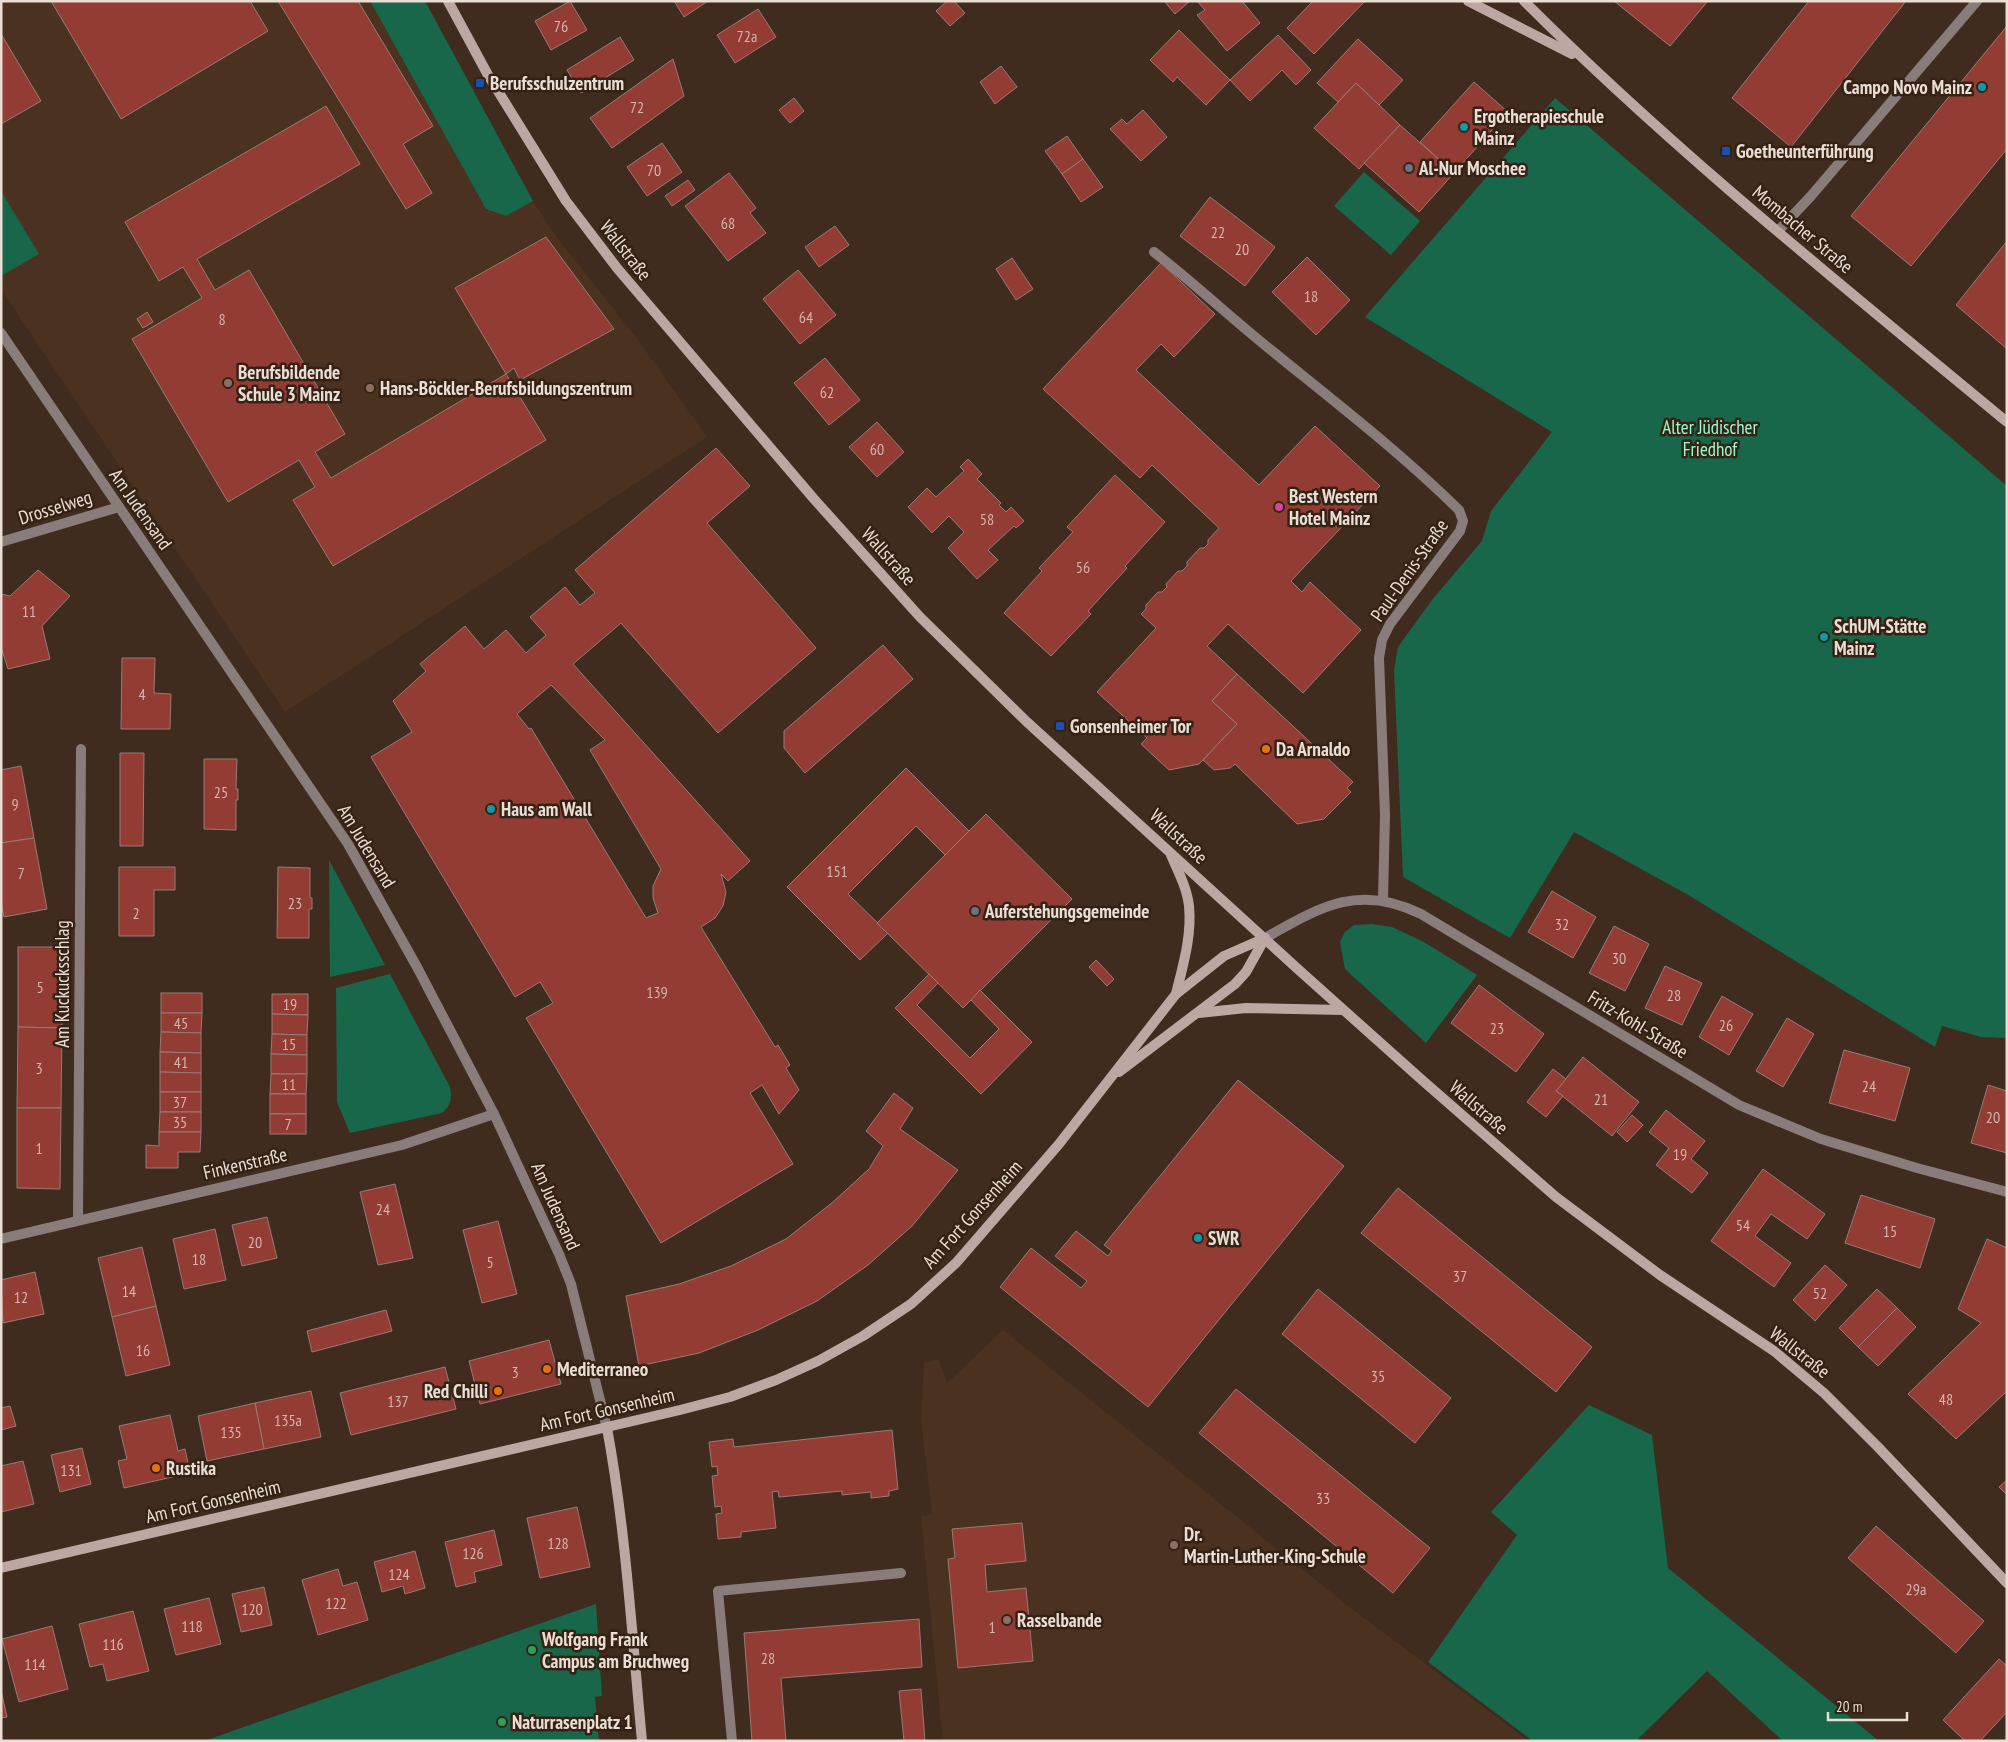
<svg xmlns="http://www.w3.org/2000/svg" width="2008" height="1742" font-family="'PT Sans Narrow',sans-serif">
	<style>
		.built { fill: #4b3220 }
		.green { fill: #18674a }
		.building { fill: #923c33; stroke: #987b76; fill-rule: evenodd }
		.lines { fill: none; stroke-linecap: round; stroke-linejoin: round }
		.street { stroke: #897c7a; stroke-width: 10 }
		.secondary { stroke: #bca7a3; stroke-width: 10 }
		.transit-dot { fill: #1a4fb4; stroke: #352215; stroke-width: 2 }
		.culture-dot { fill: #0f9aa8; stroke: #352215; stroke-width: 2 }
		.worship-dot { fill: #6b7280; stroke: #352215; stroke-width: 2 }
		.education-dot { fill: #8d6e63; stroke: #352215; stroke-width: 2 }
		.hotel-dot { fill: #d1479c; stroke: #352215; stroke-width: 2 }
		.food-dot { fill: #e8710a; stroke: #352215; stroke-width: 2 }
		.leisure-dot { fill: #2e9e5b; stroke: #352215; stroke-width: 2 }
		.labels { text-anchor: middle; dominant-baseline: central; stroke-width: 5; stroke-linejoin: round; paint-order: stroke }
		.number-label { font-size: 16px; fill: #d4b5ac }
		.poi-label { font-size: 19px; font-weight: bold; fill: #eaddd4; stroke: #352215; text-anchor: start }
		.street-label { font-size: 19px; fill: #eaddd4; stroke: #352215 }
		.park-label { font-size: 19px; fill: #94fdcd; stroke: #352215 }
	</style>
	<rect width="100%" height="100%" fill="#3f2c1e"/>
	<!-- built -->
	<g class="built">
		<path d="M1,1H370L486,209L506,216L533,201L555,235L638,340L707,437L285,712L1,289Z"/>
		<path d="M1003,1330L1357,1613L1529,1741H943L921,1516L932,1515L921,1419L924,1363L938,1359L947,1383Z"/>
	</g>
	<!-- green -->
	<g class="green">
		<path d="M370,1H425L533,201L506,216L486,209Z"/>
		<path d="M1555,98L2007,486V1038L1981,1037L1942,1026L1935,1047L1690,896L1574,832L1510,938L1403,877L1394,670L1398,647L1432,600L1482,541L1491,511L1552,432L1365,317Z"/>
		<path d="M1364,172L1420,221L1391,255L1334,206Z"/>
		<path d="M1,191L39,254L1,276Z"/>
		<path d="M329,860L385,965L330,977Z"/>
		<path d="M1372,924L1392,927L1424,942L1477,975L1426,1043L1345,969L1340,942L1345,932L1354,925Z"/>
		<path d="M390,974L450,1087C452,1098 451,1105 442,1113L350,1133L337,1102L336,988Z"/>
		<path d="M1589,1405L1652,1435L1668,1568L1879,1741H1783L1707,1671L1636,1741H1533L1428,1662L1517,1535L1491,1512Z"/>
		<path d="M596,1604L602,1696L595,1697L599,1741H204Z"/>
	</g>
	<!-- building -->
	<g class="building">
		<path d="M51,1H250L268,31L121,119Z"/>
		<path d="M278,1H358L433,126L403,144L432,193L406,209Z"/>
		<path d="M570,1L587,30L551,50L535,21Z"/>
		<path d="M674,1H708L684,17Z"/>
		<path d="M947,1H954L965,13L950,26L936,11Z"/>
		<path d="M1164,1H1190L1175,14Z"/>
		<path d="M1197,1H1242L1260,23L1227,51L1197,15L1205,10Z"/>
		<path d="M1313,1H1365L1314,54L1287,28Z"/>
		<path d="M1614,1H1708L1670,46Z"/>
		<path d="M1809,1H1906L1791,147L1732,98Z"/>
		<path d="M758,9L776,37L735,63L717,35Z"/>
		<path d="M2007,26V149L1911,266L1851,216Z"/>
		<path d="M1179,30L1230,80L1206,105L1177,77L1173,82L1150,60Z"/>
		<path d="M1,34L41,101L1,124Z"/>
		<path d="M1278,35L1311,70L1296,85L1282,70L1250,101L1230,80Z"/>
		<path d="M620,37L634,60L581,93L567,70Z"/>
		<path d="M1358,39L1403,80L1379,105L1356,83L1338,102L1317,83Z"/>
		<path d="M673,59L684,96L612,148L590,118Z"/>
		<path d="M1001,66L1017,87L995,104L980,82Z"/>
		<path d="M1474,82L1508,112L1454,173L1420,142Z"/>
		<path d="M1356,83L1400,125L1359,169L1314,128Z"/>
		<path d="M794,98L804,111L790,123L779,110Z"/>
		<path d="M326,106L360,164L197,259L215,290L249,270L345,434L315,452L331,478L506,374L546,440L333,566L293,500L315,487L299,460L228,502L132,339L202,298L183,267L159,281L125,222Z"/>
		<path d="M1143,110L1167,137L1141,161L1110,129L1122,119L1127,124Z"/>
		<path d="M1400,125L1454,173L1419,212L1364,163Z"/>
		<path d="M1067,136L1083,159L1062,174L1045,151Z"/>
		<path d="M662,143L682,172L647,196L627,167Z"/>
		<path d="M1083,159L1103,187L1081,202L1062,174Z"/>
		<path d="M729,173L756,208L750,213L766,233L728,261L685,206Z"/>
		<path d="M688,180L695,190L672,206L665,196Z"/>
		<path d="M1210,197L1275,247L1245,286L1180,236Z"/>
		<path d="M835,226L849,245L819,267L805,247Z"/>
		<path d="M546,237L614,329L520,380L514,368L506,374L455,288Z"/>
		<path d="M2007,241V349L1956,305Z"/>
		<path d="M1307,257L1350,300L1316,335L1272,292Z"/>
		<path d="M1012,258L1033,289L1016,300L996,269Z"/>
		<path d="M1161,263L1215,314L1174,357L1161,344L1136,370L1259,485L1315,426L1380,486L1291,581L1302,592L1310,582L1361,630L1303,693L1228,624L1207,646L1237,674L1212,701L1237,724L1199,764L1169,770L1141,744L1147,738L1097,692L1156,628L1141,614L1146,609V605L1158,592H1162L1167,587L1166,584L1178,571H1182L1187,566V562L1200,548H1204L1208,544V540L1219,528L1152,465L1140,478L1043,389Z"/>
		<path d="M798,270L836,315L800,344L763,299Z"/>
		<path d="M147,312L153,322L143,328L137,319Z"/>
		<path d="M825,358L860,400L829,425L794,383Z"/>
		<path d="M877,422L904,452L877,477L849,447Z"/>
		<path d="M716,448L750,486L707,523L816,648L718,733L621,623L573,664L750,861L728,881L721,874L726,892L723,906L715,918L701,927L775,1047L778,1045L790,1065L786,1068L799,1090L779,1114L762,1085L750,1093L793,1164L661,1243L526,1018L553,1003L540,982L515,997L371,757L412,732L393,701L426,671L420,664L465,626L484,649L506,630L526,653L546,635L530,617L565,587L580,605L595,593L575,570ZM551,685L605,740L590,750L661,869L653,886V898L658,913L646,918L531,728L529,729L517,714Z"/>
		<path d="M968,459L982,474L977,479L1001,503L999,505L1006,512L1011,507L1024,521L1016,528L1014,526L988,550L998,560L977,579L948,548L964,532L949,516L932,533L908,507L927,488L936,497L964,471L960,467Z"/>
		<path d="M1115,475L1165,522L1125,566L1127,568L1088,611L1091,614L1051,656L1004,613L1042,571L1039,568L1073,532L1067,527Z"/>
		<path d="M38,570L70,596L42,626L50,659L8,669L1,647V594L10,596Z"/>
		<path d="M883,645L913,679L805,773L784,748V731Z"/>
		<path d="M122,658H155L154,693L171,694L170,729H121Z"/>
		<path d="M1237,674L1353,782L1347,788L1351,792L1324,819L1297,824L1235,764L1230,768L1214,770L1203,760L1237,724L1212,701Z"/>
		<path d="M120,753H144L143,846H120Z"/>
		<path d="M204,759H237L236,789H238V800H236V830L204,829Z"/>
		<path d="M21,766L34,838L1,843V770Z"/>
		<path d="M906,768L969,831L945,855L916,826L848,894L888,933L860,960L787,887Z"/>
		<path d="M986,814L1072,899L963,1008L877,923Z"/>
		<path d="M34,838L47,909L4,917L1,902V843Z"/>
		<path d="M119,867H175V890H154V936H119Z"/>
		<path d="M278,867L310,868V898H312V909H309V938H277Z"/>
		<path d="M1552,891L1596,917L1573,958L1528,932Z"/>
		<path d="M1614,926L1649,944L1625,991L1589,973Z"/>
		<path d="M18,947H62V1028L18,1027Z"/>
		<path d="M1096,960L1114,979L1107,986L1089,967Z"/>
		<path d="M1665,966L1702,983L1682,1025L1645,1008Z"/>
		<path d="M929,974L938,983L917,1005L970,1058L999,1029L971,1000L980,990L1032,1042L981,1094L895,1008Z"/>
		<path d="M1479,985L1544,1034L1516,1072L1451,1023Z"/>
		<rect x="161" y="993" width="41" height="20"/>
		<path d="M272,994H308V1015L272,1014Z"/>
		<path d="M1722,996L1753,1014L1729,1055L1699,1037Z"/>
		<path d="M161,1013H202L201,1033L161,1032Z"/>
		<path d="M272,1014L308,1015L307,1035L272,1034Z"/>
		<path d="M1787,1018L1814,1034L1783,1087L1756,1071Z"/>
		<path d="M18,1027L62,1028L61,1108H17Z"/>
		<path d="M161,1032L201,1033V1053L160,1052Z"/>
		<path d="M272,1034L307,1035V1055L271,1054Z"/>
		<path d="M1844,1050L1910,1068L1895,1121L1829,1103Z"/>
		<path d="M160,1052L201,1053V1073L160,1072Z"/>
		<path d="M271,1054L307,1055V1074H271Z"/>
		<path d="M1583,1057L1639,1102L1612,1136L1556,1091Z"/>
		<path d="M1553,1069L1566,1079L1556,1091L1563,1096L1546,1117L1527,1102Z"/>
		<path d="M160,1072L201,1073V1092H160Z"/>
		<path d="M271,1074H307L306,1094H270Z"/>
		<path d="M1238,1080L1344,1166L1148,1407L1000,1287L1031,1248L1081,1288L1087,1281L1055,1256L1076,1231L1108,1256L1112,1251L1104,1245Z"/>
		<path d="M1988,1085L2007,1091V1153L1971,1143Z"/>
		<rect x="160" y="1092" width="41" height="20"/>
		<path d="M894,1093L913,1108L900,1129L958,1170L912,1226L868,1265L817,1301L758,1330L699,1353L639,1366L626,1296L679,1284L731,1266L786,1239L833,1202L869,1169L883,1146L866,1131Z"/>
		<rect x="270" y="1094" width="36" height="20"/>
		<path d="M17,1108H61L60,1189L17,1188Z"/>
		<path d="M1666,1110L1705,1141L1691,1159L1708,1173L1692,1193L1656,1165L1669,1148L1649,1132Z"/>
		<path d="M160,1112H201V1132H159Z"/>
		<rect x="270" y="1114" width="36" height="20"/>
		<path d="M1632,1115L1643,1125L1627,1142L1617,1132Z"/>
		<path d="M159,1132H201L200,1152H178V1168H146V1145L159,1146Z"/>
		<path d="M1763,1169L1825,1214L1807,1239L1771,1214L1755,1236L1791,1263L1774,1287L1711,1241Z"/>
		<path d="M395,1184L413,1258L378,1265L360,1192Z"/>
		<path d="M1398,1188L1592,1347L1556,1392L1361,1233Z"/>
		<path d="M1861,1195L1935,1219L1920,1268L1845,1243Z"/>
		<path d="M267,1217L277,1258L242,1266L232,1225Z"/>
		<path d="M498,1221L517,1294L482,1303L463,1230Z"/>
		<path d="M215,1229L226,1280L184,1289L173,1239Z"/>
		<path d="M1987,1239L2007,1248V1391L1956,1439L1908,1394L1981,1323L1958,1309Z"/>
		<path d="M142,1247L156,1306L112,1317L98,1258Z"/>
		<path d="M1825,1265L1847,1285L1815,1321L1793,1300Z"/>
		<path d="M35,1272L44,1314L3,1323L1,1280Z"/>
		<path d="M1318,1289L1451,1398L1415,1443L1282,1334Z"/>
		<path d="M1877,1289L1897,1308L1858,1347L1839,1328Z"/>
		<path d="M156,1306L170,1365L126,1376L112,1317Z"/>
		<path d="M1897,1308L1916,1327L1878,1366L1858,1347Z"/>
		<path d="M386,1310L392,1331L312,1352L307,1331Z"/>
		<path d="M549,1340L561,1384L480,1404L469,1361Z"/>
		<path d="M445,1367L456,1409L351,1435L340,1393Z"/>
		<path d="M1236,1389L1430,1548L1393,1593L1199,1433Z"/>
		<path d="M311,1391L321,1437L264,1449L255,1403Z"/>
		<path d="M255,1403L264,1449L207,1461L198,1416Z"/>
		<path d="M10,1406L16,1426L1,1430V1408Z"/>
		<path d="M170,1415L178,1451L185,1449L190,1473L124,1488L118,1461L127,1459L119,1426Z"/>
		<path d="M892,1430L898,1489L889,1491V1496L871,1498V1492L842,1495V1491L779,1497L778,1491L772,1492L776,1528L741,1532V1537L718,1539L716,1514L722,1513L721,1506L715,1507L712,1476L718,1475L717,1466L712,1467L709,1442L733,1439L734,1447Z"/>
		<path d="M82,1448L91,1484L60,1492L51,1455Z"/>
		<path d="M23,1461L34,1504L1,1512V1466Z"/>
		<path d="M2007,1480V1495L1999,1487Z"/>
		<path d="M577,1507L590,1567L540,1578L527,1518Z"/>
		<path d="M1022,1523L1026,1561L985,1565L987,1592L1026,1588L1033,1661L958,1668L948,1559L955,1558L952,1529Z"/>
		<path d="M1876,1526L1984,1621L1956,1653L1848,1558Z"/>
		<path d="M494,1530L502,1565L474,1572L476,1582L456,1587L445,1542Z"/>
		<path d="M415,1551L425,1588L405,1594L403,1586L382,1592L374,1562Z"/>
		<path d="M338,1569L343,1586L357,1582L368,1620L318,1635L302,1580Z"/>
		<path d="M264,1587L272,1625L241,1632L232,1594Z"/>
		<path d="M209,1598L221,1644L176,1655L164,1609Z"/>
		<path d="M133,1611L149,1671L107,1681L103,1664L90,1667L79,1624Z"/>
		<path d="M919,1619L922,1667L781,1678L786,1741H752L744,1633Z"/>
		<path d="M52,1626L68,1689L19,1702L2,1639Z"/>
		<path d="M1999,1659L2007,1666V1712L1980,1741H1965L1943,1720Z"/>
		<path d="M921,1689L925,1741H904L899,1691Z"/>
		<path d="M1,1690L7,1717L1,1718Z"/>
	</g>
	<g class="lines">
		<!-- street -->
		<g class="street">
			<path d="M1778,231L1811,196L1977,1"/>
			<path d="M1154,252C1194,283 1231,318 1271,350C1335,402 1400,452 1459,510L1463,521L1460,531L1390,624L1382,640L1379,658L1385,815L1383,900"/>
			<path d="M1,333L348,844L417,967L494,1114L559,1254L571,1284L607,1428"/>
			<path d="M1,542L119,507"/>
			<path d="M1265,938C1320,907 1359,883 1421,914L1739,1105L1821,1139L1917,1168L2007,1192"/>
			<path d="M78,1220L81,749"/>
			<path d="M1,1239L402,1145L494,1114"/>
			<path d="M732,1741L718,1591L901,1573"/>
		</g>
		<!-- secondary -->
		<g class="secondary">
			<path d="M448,1L488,75L566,201L617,268L814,499L920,617L1027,722L1300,971L1422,1080L1556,1197L1660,1275L1774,1351L1824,1393L1878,1447L2007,1583"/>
			<path d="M1468,1L1572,54"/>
			<path d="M1524,1C1675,152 1843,286 2007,422"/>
			<path d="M1171,855C1178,871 1187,888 1189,906C1192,936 1183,965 1176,994"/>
			<path d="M1199,1013L1246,1008L1343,1010"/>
			<path d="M1119,1072L1235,984L1246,972L1265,938"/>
			<path d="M607,1428C626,1531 632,1636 642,1741"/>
			<path d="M1,1568L680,1410L730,1397L776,1380L818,1361L863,1336L911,1304L956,1263L1059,1144L1176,994L1224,956L1265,938"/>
		</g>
	</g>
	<!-- markers -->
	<g class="transit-dot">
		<rect x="475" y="78" width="10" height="10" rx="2.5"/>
		<rect x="1721" y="146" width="10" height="10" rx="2.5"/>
		<rect x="1055" y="721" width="10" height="10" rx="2.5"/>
	</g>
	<g class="culture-dot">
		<circle cx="1982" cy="87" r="5"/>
		<circle cx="1464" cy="127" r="5"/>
		<circle cx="1824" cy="637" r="5"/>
		<circle cx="491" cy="809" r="5"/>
		<circle cx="1198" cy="1238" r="5"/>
	</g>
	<g class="worship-dot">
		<circle cx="1409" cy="168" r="5"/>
		<circle cx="975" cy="911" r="5"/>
	</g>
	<g class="education-dot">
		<circle cx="228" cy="383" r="5"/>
		<circle cx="370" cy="388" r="5"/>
		<circle cx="1174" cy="1545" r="5"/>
		<circle cx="1007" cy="1620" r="5"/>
	</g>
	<circle class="hotel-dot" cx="1279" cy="507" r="5"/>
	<g class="food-dot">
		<circle cx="1266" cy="749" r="5"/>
		<circle cx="547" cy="1369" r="5"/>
		<circle cx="498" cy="1391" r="5"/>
		<circle cx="156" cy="1468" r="5"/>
	</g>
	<g class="leisure-dot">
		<circle cx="532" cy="1650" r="5"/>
		<circle cx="502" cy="1722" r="5"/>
	</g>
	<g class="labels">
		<!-- number labels -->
		<g class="number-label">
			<text x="561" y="26">76</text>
			<text x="747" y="36">72a</text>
			<text x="637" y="107">72</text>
			<text x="654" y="170">70</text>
			<text x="728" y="223">68</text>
			<text x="1218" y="232">22</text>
			<text x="1242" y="249">20</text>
			<text x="1311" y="296">18</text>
			<text x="806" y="317">64</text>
			<text x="222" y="319">8</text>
			<text x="827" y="392">62</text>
			<text x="877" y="449">60</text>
			<text x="987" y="519">58</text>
			<text x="1083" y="567">56</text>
			<text x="29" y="611">11</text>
			<text x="142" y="694">4</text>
			<text x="221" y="792">25</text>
			<text x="15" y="804">9</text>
			<text x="837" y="871">151</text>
			<text x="21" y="873">7</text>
			<text x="295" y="903">23</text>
			<text x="136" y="913">2</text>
			<text x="1562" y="924">32</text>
			<text x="1619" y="958">30</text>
			<text x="40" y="987">5</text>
			<text x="657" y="992">139</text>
			<text x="1674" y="995">28</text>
			<text x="290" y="1004">19</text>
			<text x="181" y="1023">45</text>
			<text x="1726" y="1025">26</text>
			<text x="1497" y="1028">23</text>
			<text x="289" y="1044">15</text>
			<text x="181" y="1062">41</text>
			<text x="39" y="1068">3</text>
			<text x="289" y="1084">11</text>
			<text x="1869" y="1086">24</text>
			<text x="1601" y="1099">21</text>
			<text x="180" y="1102">37</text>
			<text x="1993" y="1117">20</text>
			<text x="180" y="1122">35</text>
			<text x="288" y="1124">7</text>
			<text x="39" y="1148">1</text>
			<text x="1680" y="1154">19</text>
			<text x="383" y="1209">24</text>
			<text x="1743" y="1225">54</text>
			<text x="1890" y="1231">15</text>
			<text x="255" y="1242">20</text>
			<text x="199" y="1259">18</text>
			<text x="490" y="1262">5</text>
			<text x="1460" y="1276">37</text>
			<text x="129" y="1291">14</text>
			<text x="1820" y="1293">52</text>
			<text x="21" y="1297">12</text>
			<text x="143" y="1350">16</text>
			<text x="515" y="1372">3</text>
			<text x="1378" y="1376">35</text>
			<text x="1946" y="1399">48</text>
			<text x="398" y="1401">137</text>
			<text x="288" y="1420">135a</text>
			<text x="231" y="1432">135</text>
			<text x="71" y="1470">131</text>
			<text x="1323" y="1498">33</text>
			<text x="558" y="1543">128</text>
			<text x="473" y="1553">126</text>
			<text x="399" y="1574">124</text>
			<text x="1916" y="1589">29a</text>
			<text x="336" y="1603">122</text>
			<text x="252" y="1609">120</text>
			<text x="192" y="1626">118</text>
			<text x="992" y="1627">1</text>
			<text x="113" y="1644">116</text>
			<text x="768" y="1658">28</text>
			<text x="35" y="1664">114</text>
		</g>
		<!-- poi labels -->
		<g class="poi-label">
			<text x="490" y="83">Berufsschulzentrum</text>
			<text x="1972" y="87" text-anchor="end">Campo Novo Mainz</text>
			<text x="1474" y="116">Ergotherapieschule<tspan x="1474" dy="22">Mainz</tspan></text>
			<text x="1736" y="151">Goetheunterführung</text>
			<text x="1419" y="168">Al-Nur Moschee</text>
			<text x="238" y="372">Berufsbildende<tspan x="238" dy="22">Schule 3 Mainz</tspan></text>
			<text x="380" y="388">Hans-Böckler-Berufsbildungszentrum</text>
			<text x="1289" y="496">Best Western<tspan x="1289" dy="22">Hotel Mainz</tspan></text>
			<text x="1834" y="626">SchUM-Stätte<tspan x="1834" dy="22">Mainz</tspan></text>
			<text x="1070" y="726">Gonsenheimer Tor</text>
			<text x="1276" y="749">Da Arnaldo</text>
			<text x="501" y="809">Haus am Wall</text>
			<text x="985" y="911">Auferstehungsgemeinde</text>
			<text x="1208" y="1238">SWR</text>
			<text x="557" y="1369">Mediterraneo</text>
			<text x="488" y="1391" text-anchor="end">Red Chilli</text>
			<text x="166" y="1468">Rustika</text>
			<text x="1184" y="1534">Dr.<tspan x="1184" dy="22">Martin-Luther-King-Schule</tspan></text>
			<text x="1017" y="1620">Rasselbande</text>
			<text x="542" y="1639">Wolfgang Frank<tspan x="542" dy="22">Campus am Bruchweg</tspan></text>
			<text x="512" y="1722">Naturrasenplatz 1</text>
		</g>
		<!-- street labels -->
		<g class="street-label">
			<text transform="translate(1803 229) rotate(40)">Mombacher Straße</text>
			<text transform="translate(626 250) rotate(52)">Wallstraße</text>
			<text transform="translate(55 507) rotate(-17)">Drosselweg</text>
			<text transform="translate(141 509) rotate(55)">Am Judensand</text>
			<text transform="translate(889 556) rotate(48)">Wallstraße</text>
			<text transform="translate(1409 570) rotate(-55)">Paul-Denis-Straße</text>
			<text transform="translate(1179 836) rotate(43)">Wallstraße</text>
			<text transform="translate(367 846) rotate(59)">Am Judensand</text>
			<text transform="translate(62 984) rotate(-90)">Am Kuckucksschlag</text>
			<text transform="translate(1638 1024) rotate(31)">Fritz-Kohl-Straße</text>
			<text transform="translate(1479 1107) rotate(41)">Wallstraße</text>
			<text transform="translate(245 1163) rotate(-13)">Finkenstraße</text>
			<text transform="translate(556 1206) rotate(66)">Am Judensand</text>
			<text transform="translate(972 1214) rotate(-48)">Am Fort Gonsenheim</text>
			<text transform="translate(1800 1352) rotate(38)">Wallstraße</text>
			<text transform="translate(607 1409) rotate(-13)">Am Fort Gonsenheim</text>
			<text transform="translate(213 1501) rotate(-13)">Am Fort Gonsenheim</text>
		</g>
		<!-- park labels -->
		<g class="park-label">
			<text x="1710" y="427">Alter Jüdischer<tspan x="1710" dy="22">Friedhof</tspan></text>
		</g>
	</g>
	<!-- border -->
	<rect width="2008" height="1742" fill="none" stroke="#eaddd4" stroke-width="5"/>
	<!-- scale -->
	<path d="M1828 1712v8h79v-8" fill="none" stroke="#eaddd4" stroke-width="2.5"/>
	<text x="1836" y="1712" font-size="15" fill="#eaddd4" stroke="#352215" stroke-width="4" paint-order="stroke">20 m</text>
</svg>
